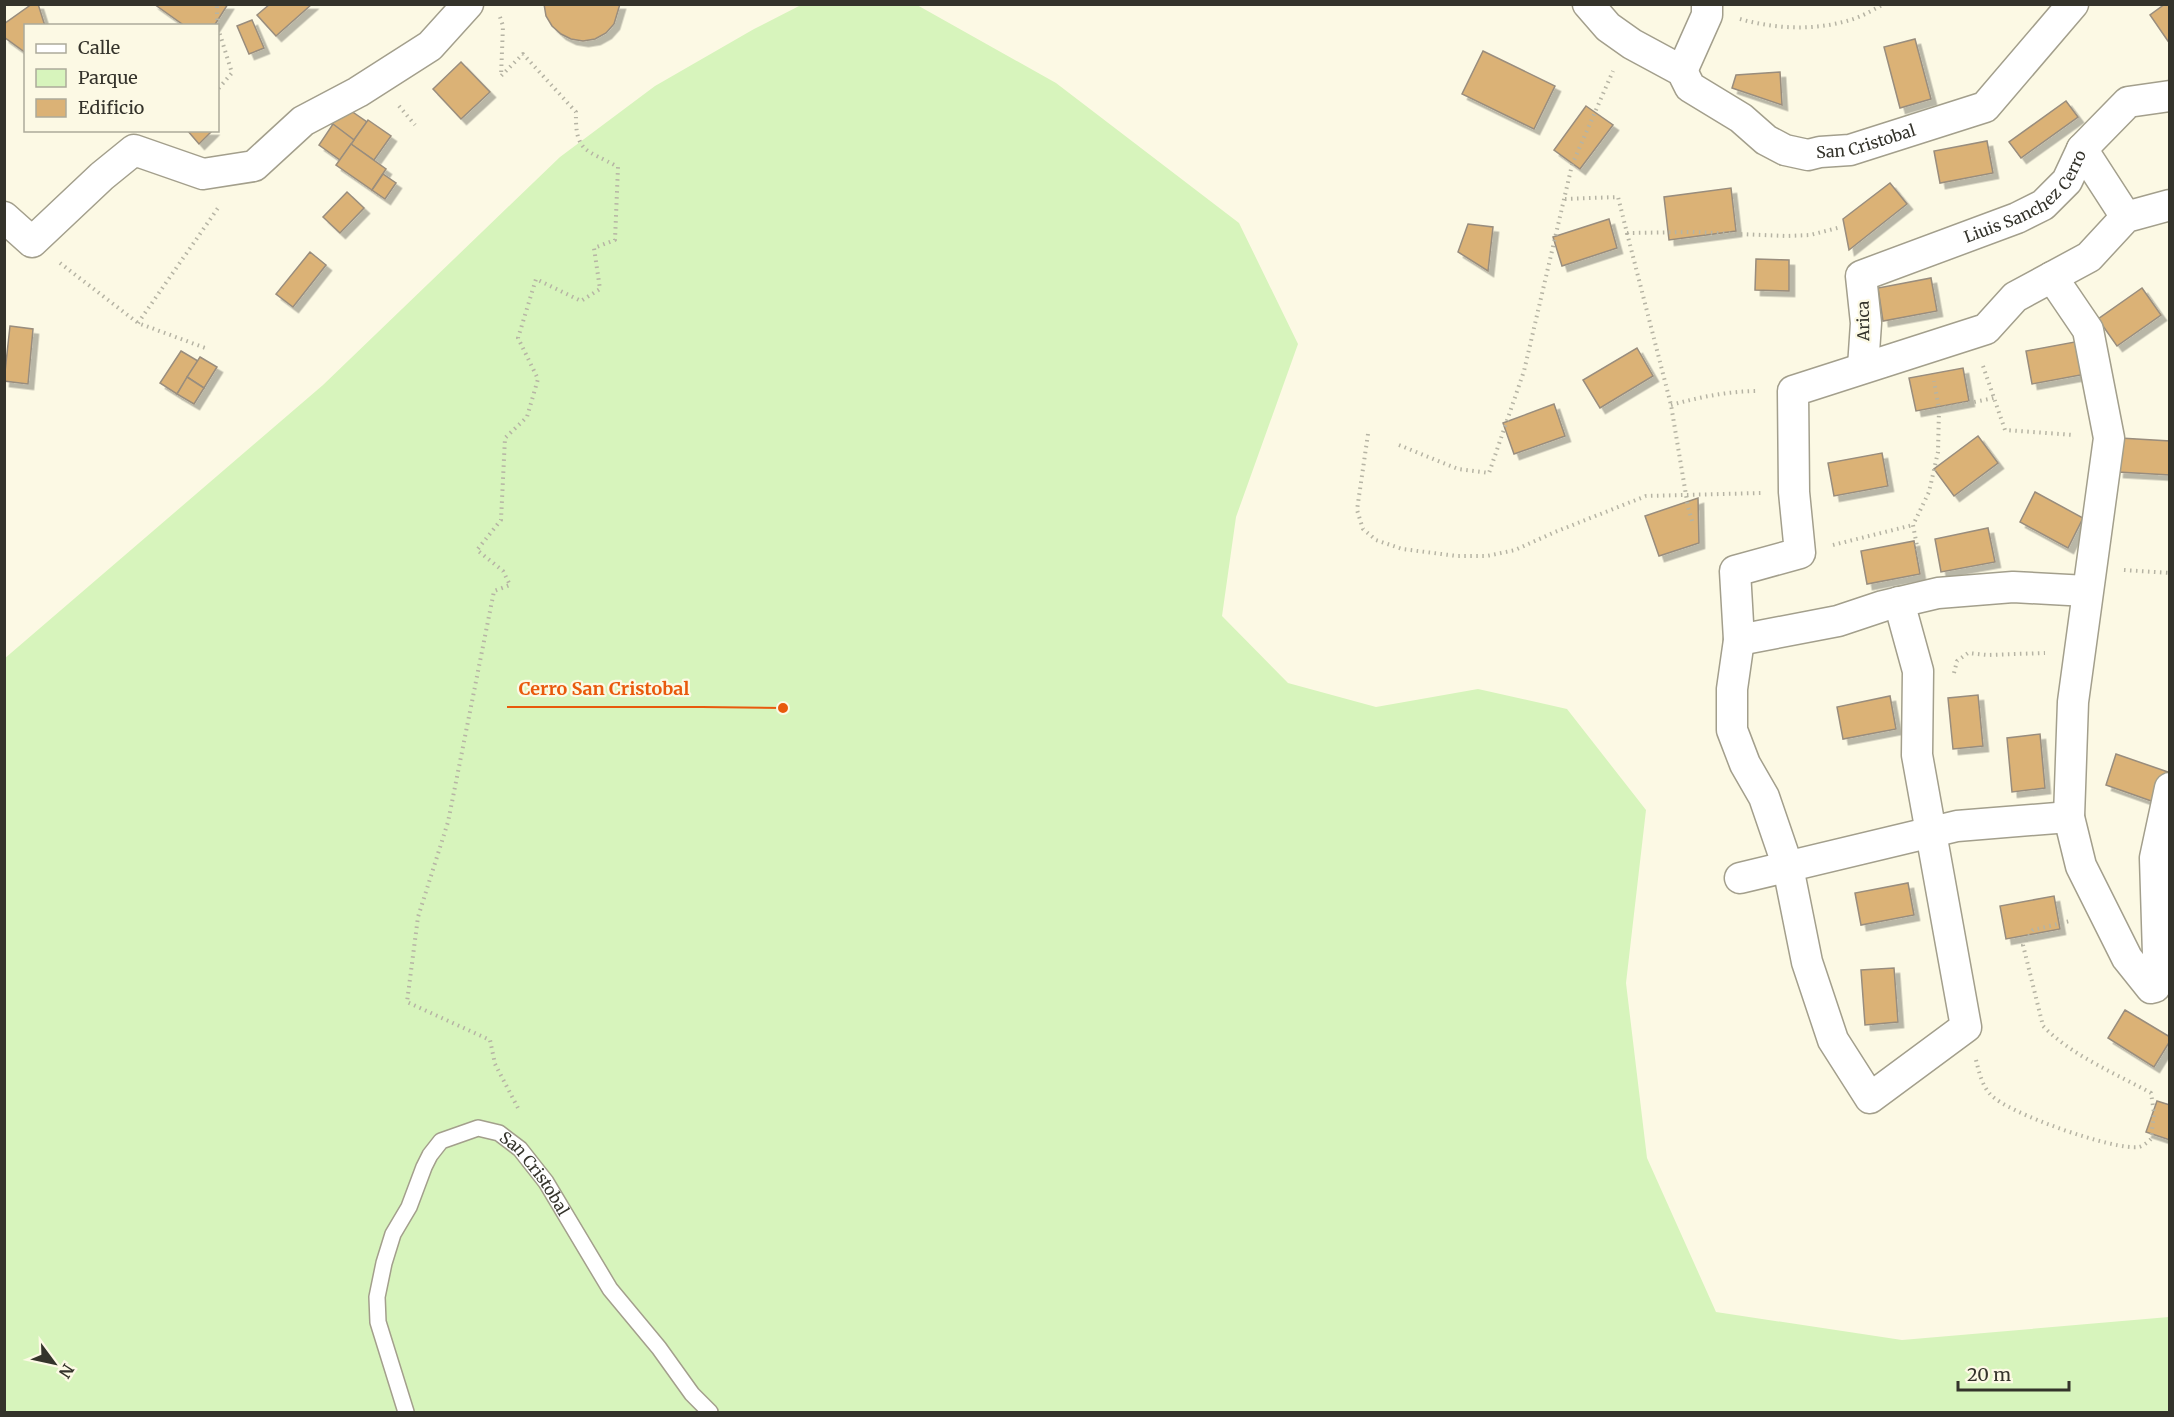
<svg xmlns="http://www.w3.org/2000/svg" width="2174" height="1417" font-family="Merriweather,serif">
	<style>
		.green { fill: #d7f4bc }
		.building { fill: #dbb276; stroke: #998d7d; stroke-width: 1.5; filter: url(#shadow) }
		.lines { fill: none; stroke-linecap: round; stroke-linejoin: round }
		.lane-casing { stroke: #a39f8c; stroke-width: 18 }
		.street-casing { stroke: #a39f8c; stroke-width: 33 }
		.path { stroke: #b6b4a4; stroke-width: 4; stroke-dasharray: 1.5 4.5; stroke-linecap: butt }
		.lane { stroke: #fff; stroke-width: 15 }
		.street { stroke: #fff; stroke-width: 30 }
		.labels { text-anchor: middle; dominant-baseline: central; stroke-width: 4.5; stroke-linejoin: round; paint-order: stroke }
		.street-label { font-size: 16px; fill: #34332b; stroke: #fcf9e4 }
		.leader { fill: none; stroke: #e8590c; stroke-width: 2 }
		.callout-dot { fill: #e8590c; stroke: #fcf9e4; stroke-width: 2 }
		.callout-label { font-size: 18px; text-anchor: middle; font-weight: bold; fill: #e8590c; stroke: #fcf9e4; stroke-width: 4.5; stroke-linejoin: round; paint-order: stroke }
	</style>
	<defs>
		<filter id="shadow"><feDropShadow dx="5.5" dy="5.5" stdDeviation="0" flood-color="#0004"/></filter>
	</defs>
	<rect width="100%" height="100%" fill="#fcf9e4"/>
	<!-- green -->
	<path class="green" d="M801,5H917L1056,83L1239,223L1298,344L1236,517L1222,616L1288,683L1376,707L1478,689L1567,709L1646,810L1626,983L1647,1158L1716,1312L1902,1340L2169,1317V1412H5L4,659L323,385L560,157L655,86L754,29Z"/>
	<!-- building -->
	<g class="building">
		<path d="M32,4H38L45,26H26V53L4,37V24Z"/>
		<path d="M154,4H228L214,26H185Z"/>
		<path d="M270,4H312L276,36L257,15Z"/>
		<path d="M544,4H620L614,24L606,33L595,39L583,41L571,39L561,34L552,26L546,16Z"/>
		<path d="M2165,4H2170V44L2150,15Z"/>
		<path d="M252,20L264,48L249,54L237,26Z"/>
		<path d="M1915,39L1931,99L1900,108L1884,47Z"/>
		<path d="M1483,51L1555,86L1534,129L1462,94Z"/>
		<path d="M461,62L490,92L461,119L433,89Z"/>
		<path d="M1780,72L1782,105L1732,88L1736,75Z"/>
		<path d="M2066,101L2078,117L2021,158L2009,142Z"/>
		<path d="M344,106L367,122L354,140L332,124Z"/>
		<path d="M1586,106L1613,125L1580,169L1554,150Z"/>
		<path d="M368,120L391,136L374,160L351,144Z"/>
		<path d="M333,124L354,140L340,160L319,145Z"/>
		<path d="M187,130H213L199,144Z"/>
		<path d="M1987,141L1993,173L1940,183L1934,151Z"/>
		<path d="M351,144L386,169L372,190L336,165Z"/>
		<path d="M383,174L396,183L385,199L372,190Z"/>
		<path d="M1890,183L1907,204L1849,250L1843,219Z"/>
		<path d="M1731,188L1736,231L1669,240L1664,197Z"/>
		<path d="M347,192L364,208L340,233L323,217Z"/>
		<path d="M1609,219L1617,248L1562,266L1553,237Z"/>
		<path d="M1468,224L1493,227L1488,271L1458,252Z"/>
		<path d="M310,252L326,265L293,307L276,294Z"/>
		<path d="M1756,259L1789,260V291L1755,290Z"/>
		<path d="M1931,278L1937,311L1883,321L1878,288Z"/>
		<path d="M2142,288L2161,315L2117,346L2098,319Z"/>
		<path d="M10,326L33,329L28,384L4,381Z"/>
		<path d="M2080,341L2086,374L2032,384L2026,351Z"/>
		<path d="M1637,348L1653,376L1600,408L1583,380Z"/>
		<path d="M181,351L198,361L177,394L160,383Z"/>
		<path d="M200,357L217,367L204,388L187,377Z"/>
		<path d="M1963,368L1969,401L1916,411L1909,378Z"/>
		<path d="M187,377L204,388L194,404L177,394Z"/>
		<path d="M1554,404L1565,436L1514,454L1503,423Z"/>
		<path d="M1978,436L1998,463L1954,496L1934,469Z"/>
		<path d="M2120,438L2170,441V475L2118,472Z"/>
		<path d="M1882,453L1888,486L1834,496L1828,463Z"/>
		<path d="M2035,492L2083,518L2068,548L2020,522Z"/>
		<path d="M1698,498L1699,543L1659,556L1645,516Z"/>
		<path d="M1988,528L1995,562L1941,572L1935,539Z"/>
		<path d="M1914,541L1920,574L1867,584L1861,551Z"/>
		<path d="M1978,695L1983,746L1953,749L1948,698Z"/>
		<path d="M1890,696L1896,729L1843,739L1837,707Z"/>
		<path d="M2040,734L2045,788L2012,792L2007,738Z"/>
		<path d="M2116,754L2168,772L2157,803L2106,785Z"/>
		<path d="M1908,883L1914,915L1861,925L1855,893Z"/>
		<path d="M2054,896L2060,929L2006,939L2000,906Z"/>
		<path d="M1894,968L1898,1022L1865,1025L1861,970Z"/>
		<path d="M2125,1010L2170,1037V1041L2154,1067L2108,1038Z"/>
		<path d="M2157,1101L2170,1105V1140L2146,1132Z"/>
	</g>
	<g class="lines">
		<defs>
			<g id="lane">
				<path id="s1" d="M406,1412L378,1322L377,1297L384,1263L393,1234L409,1207L424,1167L430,1155L441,1141L478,1128L499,1133L520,1149L546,1182L610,1289L659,1348L692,1394L710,1412"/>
			</g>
			<g id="street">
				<path id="s2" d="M1588,4L1608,27L1632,44L1682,71L1690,87L1741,118L1766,140L1785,150L1808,155L1820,152L1850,150L1985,107L2073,4"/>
				<path d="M1682,71L1707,15V4"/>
				<path d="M2082,149L2126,217"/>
				<path d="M4,217L32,242L102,176L134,150L203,174L254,166L303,121L358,92L430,46L468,4"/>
				<path d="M2052,277L2088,330L2109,438L2073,702L2069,817L2081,866L2127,958L2151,988L2155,987L2158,955"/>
				<path id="s3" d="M1863,367L1866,323L1861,276L2017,218L2043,205L2067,181L2082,149L2128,102L2170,96"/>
				<path d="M1899,602L1918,671L1917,755L1966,1027L1870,1098L1833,1040L1807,962L1788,867L1764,797L1745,764L1732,730V689L1739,640L1735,571L1800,553L1794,492L1793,391L1986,329L2015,297L2089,257L2126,217L2170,205"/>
				<path d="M1739,640L1838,621L1883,606L1938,593L2013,587L2087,591"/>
				<path d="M2170,788L2155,858L2158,955L2170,962"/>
				<path d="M1740,878L1957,826L2069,817"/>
			</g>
		</defs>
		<!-- lane casing -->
		<use href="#lane" class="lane-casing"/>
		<!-- street casing -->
		<use href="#street" class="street-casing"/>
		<!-- path -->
		<g class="path">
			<path d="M500,17L503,26L501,76L523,54L576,112C575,153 586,149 618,167L615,240L594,248L600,289L581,301L536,279L518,338L538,379L527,417L505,438L501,520L477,550L503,571L510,585L494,591L448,822L418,917L407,1002L490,1040L495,1064L519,1110"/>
			<path d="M1740,19C1775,29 1814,31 1850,20C1861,17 1873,10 1884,4"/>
			<path d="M217,26V4"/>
			<path d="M218,28L232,73L218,89"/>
			<path d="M399,106L415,125"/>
			<path d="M1565,199L1618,197L1627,233L1692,232L1786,236L1810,235L1841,227"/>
			<path d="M1627,233L1671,405L1688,507L1693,524"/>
			<path d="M60,263L138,323L208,349"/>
			<path d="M138,323L218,208"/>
			<path d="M1983,366L2005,430L2074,435"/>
			<path d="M1671,405C1700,397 1729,391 1759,391"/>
			<path d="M1939,409L1994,398"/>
			<path d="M1368,434L1357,510L1363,529L1376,540L1402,549L1457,556H1487L1515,550L1555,532L1646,496L1761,493"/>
			<path d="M1399,445L1458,469L1489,473L1524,371L1572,165L1613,71"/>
			<path d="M1833,545L1913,525"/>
			<path d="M1920,562L1913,525L1929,492L1938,452L1939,409L1934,381"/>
			<path d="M2124,570L2170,573"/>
			<path d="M1954,673L1957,661L1968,653L1987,655L2045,653"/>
			<path d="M1976,1060C1979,1072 1982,1085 1990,1094C2006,1113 2115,1151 2139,1147C2143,1146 2148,1142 2151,1139L2154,1113L2151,1093C2115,1073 2072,1056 2043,1026L2023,945L2033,930L2070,921"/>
		</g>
		<!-- lane -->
		<use href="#lane" class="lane"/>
		<!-- street -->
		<use href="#street" class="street"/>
	</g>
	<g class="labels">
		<!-- street labels -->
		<g class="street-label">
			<text stroke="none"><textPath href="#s2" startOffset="332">San Cristobal</textPath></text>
			<text stroke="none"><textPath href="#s3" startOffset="278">Liuis Sanchez Cerro</textPath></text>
			<text transform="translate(1863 321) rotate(-91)">Arica</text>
			<text stroke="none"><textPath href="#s1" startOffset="405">San Cristobal</textPath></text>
		</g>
	</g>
	<!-- callouts -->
	<path class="leader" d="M783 708L702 707H507"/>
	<circle class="callout-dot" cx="783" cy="708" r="6"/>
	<g class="callout-label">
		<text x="604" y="695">Cerro San Cristobal</text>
	</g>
	<!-- border -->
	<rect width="2174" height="1417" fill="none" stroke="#34332b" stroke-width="12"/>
	<!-- legend -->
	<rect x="24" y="24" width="195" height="108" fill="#fcf9e4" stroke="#acaa9a" stroke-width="1.5"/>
	<rect x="36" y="44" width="30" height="9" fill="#ffffff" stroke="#acaa9a" stroke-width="1.5"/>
	<text x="78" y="54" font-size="18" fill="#34332b">Calle</text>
	<rect x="36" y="69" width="30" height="18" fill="#d7f4bc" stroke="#acaa9a" stroke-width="1.5"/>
	<text x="78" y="84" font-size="18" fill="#34332b">Parque</text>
	<rect x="36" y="99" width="30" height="18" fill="#dbb276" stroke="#acaa9a" stroke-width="1.5"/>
	<text x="78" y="114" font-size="18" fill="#34332b">Edificio</text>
	<!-- north arrow -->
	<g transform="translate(54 1363) rotate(123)" stroke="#fcf9e4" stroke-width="4.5" paint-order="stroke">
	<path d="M0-4.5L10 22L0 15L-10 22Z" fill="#34332b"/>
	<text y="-9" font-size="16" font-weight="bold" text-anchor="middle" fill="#34332b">N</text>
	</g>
	<!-- scale -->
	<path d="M1958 1381v9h111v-9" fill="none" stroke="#34332b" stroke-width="3"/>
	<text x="1967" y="1381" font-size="18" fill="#34332b" stroke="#fcf9e4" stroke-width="4.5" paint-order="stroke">20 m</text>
</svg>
